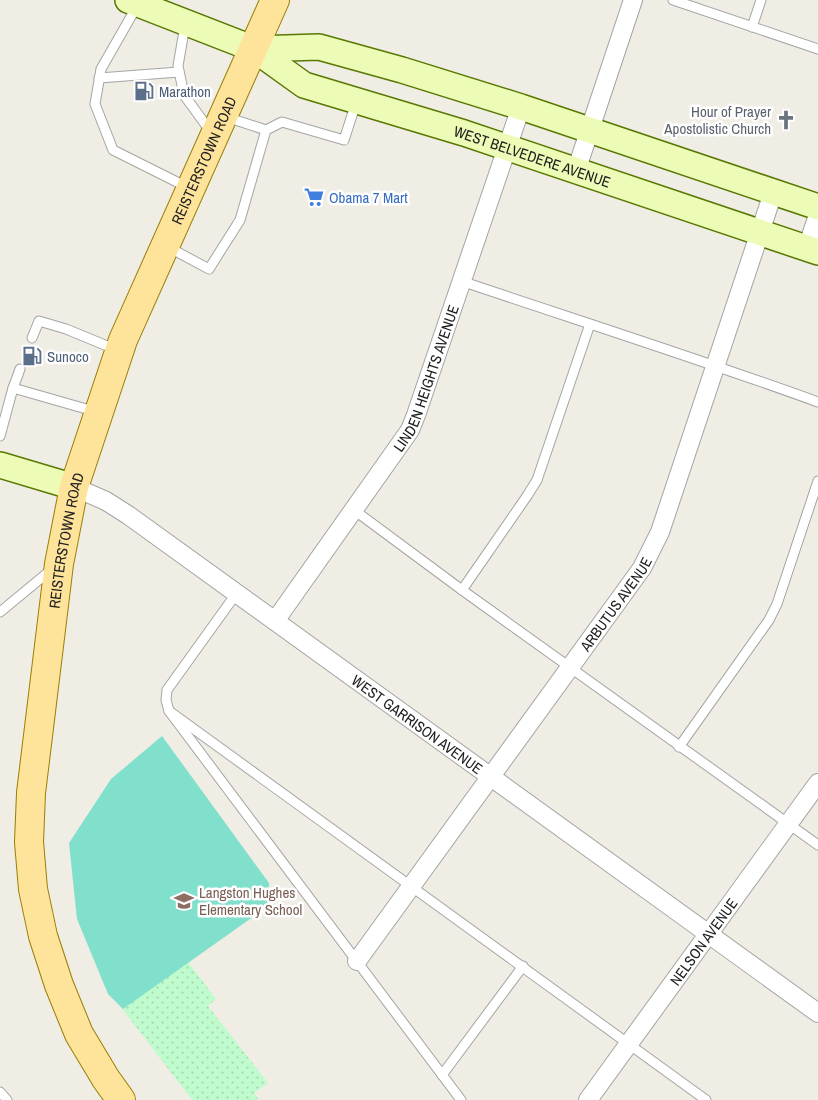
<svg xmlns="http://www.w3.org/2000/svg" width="818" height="1100" font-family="'Archivo Narrow',sans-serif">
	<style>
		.park { fill: url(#park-dots) }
		.pitch { fill: #80e0cb }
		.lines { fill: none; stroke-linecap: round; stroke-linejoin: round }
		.lane-casing { stroke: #a5a5a5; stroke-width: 11 }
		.street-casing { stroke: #a5a5a5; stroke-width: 20 }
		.secondary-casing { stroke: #587802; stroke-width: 28 }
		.primary-casing { stroke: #987f00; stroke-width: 30 }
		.lane { stroke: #fff; stroke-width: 9 }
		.street { stroke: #fff; stroke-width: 18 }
		.secondary { stroke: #ecfbb6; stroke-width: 25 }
		.primary { stroke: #fee39b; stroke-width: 28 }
		.labels { text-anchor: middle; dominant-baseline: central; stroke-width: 5; stroke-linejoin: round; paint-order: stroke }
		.service-label { font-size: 15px; fill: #4e5e75; stroke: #fff; text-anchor: start }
		.worship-label { font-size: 15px; fill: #5b616d; stroke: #fff; text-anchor: end }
		.street-label { font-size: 15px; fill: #1e1e1e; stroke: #fff }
		.shop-label { font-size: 15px; fill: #366cbe; stroke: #fff; text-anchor: start }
		.education-label { font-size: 15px; fill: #785e54; stroke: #fff; text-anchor: start }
	</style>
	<defs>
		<pattern id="park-dots" width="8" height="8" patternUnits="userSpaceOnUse" patternTransform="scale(1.25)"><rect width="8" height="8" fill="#c0fbce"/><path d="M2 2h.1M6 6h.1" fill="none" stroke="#a5d7b0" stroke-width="1.8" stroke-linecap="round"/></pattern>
	</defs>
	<rect width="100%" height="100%" fill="#efede4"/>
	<!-- park -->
	<path class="park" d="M182,954L216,999L208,1006L268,1083L254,1093L259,1100H192L120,1006Z"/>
	<!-- pitch -->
	<path class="pitch" d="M162,736L269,883L267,907L123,1009L108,994L77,919L69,843L111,779Z"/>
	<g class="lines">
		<defs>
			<g id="lane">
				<path d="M673,0L818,49"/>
				<path d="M137,6L101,69L95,104L113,150L189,188"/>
				<path d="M185,25L178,66L184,95L211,132"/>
				<path d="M752,27L761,0"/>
				<path d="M99,78L179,72"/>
				<path d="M226,117L266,130"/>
				<path d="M168,247L209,269L240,220L266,130L282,122L344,140L356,103"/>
				<path d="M461,281C580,321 700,359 818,402"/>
				<path d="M32,338L39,321L66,329L117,350"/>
				<path d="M13,388L20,369"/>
				<path d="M0,436L13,388L97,412"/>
				<path d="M354,510L462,590L818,845"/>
				<path d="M462,590L527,496L537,480L590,324"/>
				<path d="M236,594L167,690L166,700L169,711L461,1100"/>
				<path d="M0,612L51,570"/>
				<path d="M169,711L706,1100"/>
				<path d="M679,747L769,620L777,604L818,481"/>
				<path d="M442,1075L523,966"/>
				<path d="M0,1092L7,1100"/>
			</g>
			<g id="street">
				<path d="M576,171L633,0"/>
				<path d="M807,248L818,215"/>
				<path id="s1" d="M74,487L106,501L128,515L818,1013"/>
				<path id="s2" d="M275,621L410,430L416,415L521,107"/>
				<path id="s3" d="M357,961L642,568L660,532L773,193"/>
				<path id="s4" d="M588,1100L818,783"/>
			</g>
			<g id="secondary">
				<path id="s5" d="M128,0L254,49L304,85L464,133L818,252"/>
				<path d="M254,49L319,47L402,70L521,107L818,207"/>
				<path d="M0,465L74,487"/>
			</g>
			<g id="primary">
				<path id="s6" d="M121,1100L106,1079L79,1034L59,985L43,936L33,889L29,842L31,793L59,564L74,487L123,340L275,0"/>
			</g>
		</defs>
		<!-- lane casing -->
		<use href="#lane" class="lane-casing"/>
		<!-- street casing -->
		<use href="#street" class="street-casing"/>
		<!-- secondary casing -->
		<use href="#secondary" class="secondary-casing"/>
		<!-- primary casing -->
		<use href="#primary" class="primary-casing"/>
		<!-- lane -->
		<use href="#lane" class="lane"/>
		<!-- street -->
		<use href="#street" class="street"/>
		<!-- secondary -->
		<use href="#secondary" class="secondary"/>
		<!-- primary -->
		<use href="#primary" class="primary"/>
	</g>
	<!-- icons -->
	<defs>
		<symbol id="fuel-bare" viewBox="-9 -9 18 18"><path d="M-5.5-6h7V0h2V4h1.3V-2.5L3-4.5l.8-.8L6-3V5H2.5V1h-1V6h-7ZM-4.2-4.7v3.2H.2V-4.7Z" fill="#5c6f8a" stroke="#fff" stroke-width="2.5" paint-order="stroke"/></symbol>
		<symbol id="church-bare" viewBox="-9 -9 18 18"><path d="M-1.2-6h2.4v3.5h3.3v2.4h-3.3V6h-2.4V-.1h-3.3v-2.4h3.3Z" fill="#6b7280" stroke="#fff" stroke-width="2.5" paint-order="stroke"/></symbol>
		<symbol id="supermarket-bare" viewBox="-9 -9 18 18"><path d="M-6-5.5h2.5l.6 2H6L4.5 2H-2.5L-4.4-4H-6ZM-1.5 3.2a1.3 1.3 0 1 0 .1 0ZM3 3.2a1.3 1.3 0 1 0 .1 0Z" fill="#3f7fe0" stroke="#fff" stroke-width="2.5" paint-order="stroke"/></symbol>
		<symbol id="school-bare" viewBox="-9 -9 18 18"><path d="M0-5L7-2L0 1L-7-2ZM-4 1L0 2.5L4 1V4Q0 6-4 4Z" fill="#8d6e63" stroke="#fff" stroke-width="2.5" paint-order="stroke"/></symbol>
	</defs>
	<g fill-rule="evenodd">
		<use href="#fuel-bare" x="130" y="77" width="28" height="28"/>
		<use href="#church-bare" x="772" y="106" width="28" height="28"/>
		<use href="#supermarket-bare" x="300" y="183" width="28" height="28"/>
		<use href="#fuel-bare" x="18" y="342" width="28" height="28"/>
		<use href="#school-bare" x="170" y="887" width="28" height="28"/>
	</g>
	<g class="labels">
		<!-- service labels -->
		<g class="service-label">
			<text x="159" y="91">Marathon</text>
			<text x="47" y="356">Sunoco</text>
		</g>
		<!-- worship labels -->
		<g class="worship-label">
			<text x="771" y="111">Hour of Prayer<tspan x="771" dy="17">Apostolistic Church</tspan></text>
		</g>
		<!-- street labels -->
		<g class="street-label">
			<text stroke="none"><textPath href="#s5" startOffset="436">WEST BELVEDERE AVENUE</textPath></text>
			<text stroke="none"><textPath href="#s6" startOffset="988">REISTERSTOWN ROAD</textPath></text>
			<text stroke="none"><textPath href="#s2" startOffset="288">LINDEN HEIGHTS AVENUE</textPath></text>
			<text stroke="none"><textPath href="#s6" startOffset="582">REISTERSTOWN ROAD</textPath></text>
			<text stroke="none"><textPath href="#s3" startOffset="441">ARBUTUS AVENUE</textPath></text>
			<text stroke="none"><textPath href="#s1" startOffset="418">WEST GARRISON AVENUE</textPath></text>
			<text stroke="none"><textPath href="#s4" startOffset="196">NELSON AVENUE</textPath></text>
		</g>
		<!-- shop labels -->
		<g class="shop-label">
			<text x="329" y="197">Obama 7 Mart</text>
		</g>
		<!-- education labels -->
		<g class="education-label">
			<text x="199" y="892">Langston Hughes<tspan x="199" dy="17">Elementary School</tspan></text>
		</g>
	</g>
</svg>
